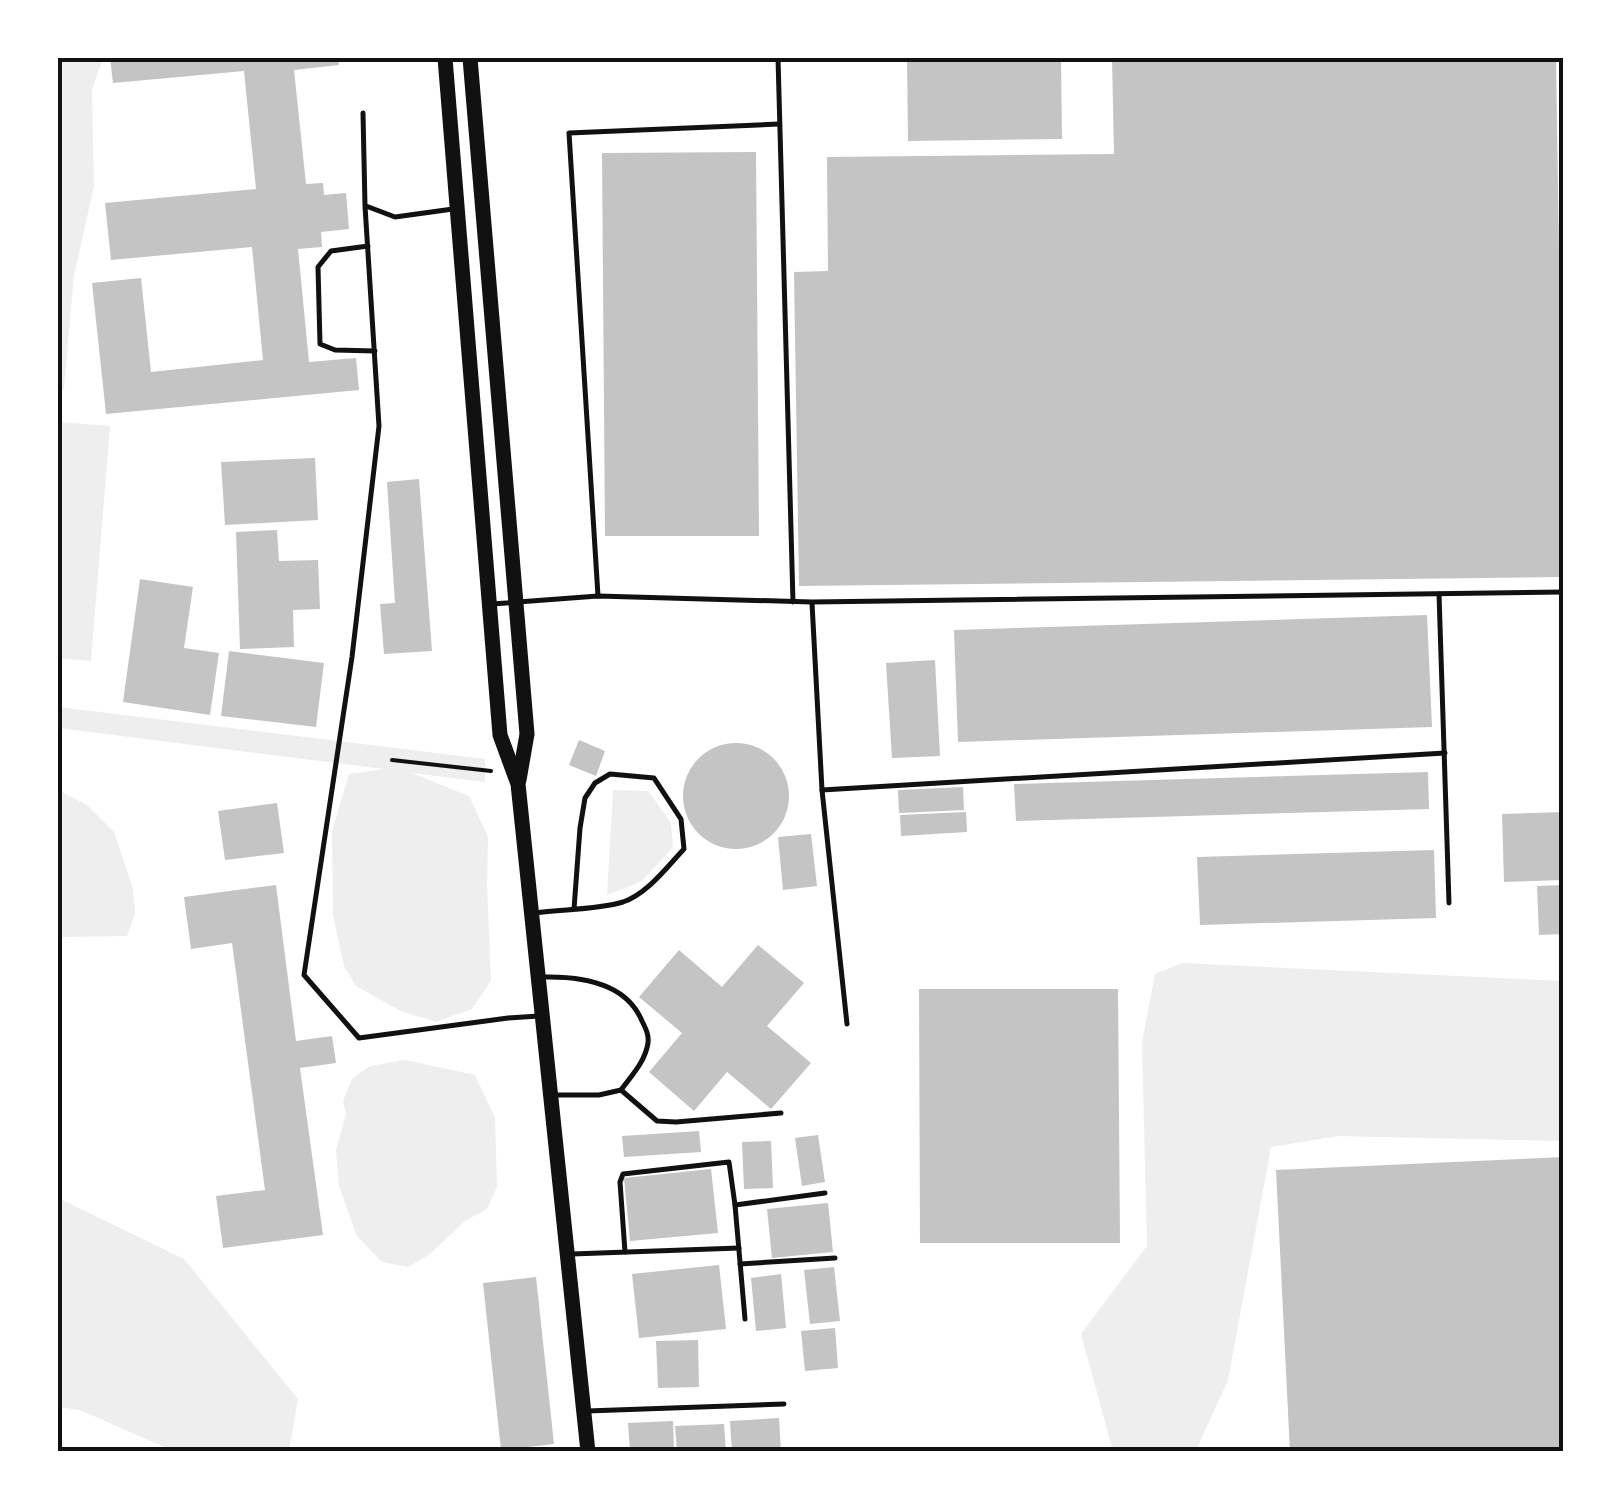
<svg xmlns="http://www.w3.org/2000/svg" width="1621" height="1509" font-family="Merriweather,serif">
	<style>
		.green { fill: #eee }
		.building { fill: #c4c4c4 }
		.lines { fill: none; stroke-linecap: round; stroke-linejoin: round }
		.path { stroke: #111; stroke-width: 4 }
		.service { stroke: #111; stroke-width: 5 }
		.secondary { stroke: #111; stroke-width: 15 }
		.neatline { fill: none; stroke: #111; stroke-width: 4 }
	</style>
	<rect width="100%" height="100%" fill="#fff"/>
	<!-- green -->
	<g class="green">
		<path d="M58,58H103L92,89L94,186L74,275L64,388L58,396Z"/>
		<path d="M58,422L110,426L91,661L58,658Z"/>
		<path d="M58,707L485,759V782L412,773L469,796L488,837L487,884L491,981L472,1009L436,1022L401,1011L356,986L344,966L333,915L332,831L349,774L384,769L58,728Z"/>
		<path d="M58,790L87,805L114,832L133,889L135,913L127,936L58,937Z"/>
		<path d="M613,790L648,791L671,823L673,847L642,881L607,895Z"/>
		<path d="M1182,963L1563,981V1141L1338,1136L1271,1147L1228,1380L1198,1446L1192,1451H1113L1081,1334L1147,1246L1142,1042L1155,974Z"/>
		<path d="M405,1060L475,1075L495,1118L497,1187L487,1209L465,1221L430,1254L408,1267L382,1262L357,1236L339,1186L336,1150L346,1114L343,1101L352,1079L370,1066Z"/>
		<path d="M58,1198L184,1259L298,1399L289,1451H173L80,1410L58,1407Z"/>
	</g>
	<!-- building -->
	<g class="building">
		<path d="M110,58H338L339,65L294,70L306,184L323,183L324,195L346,193L349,229L321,232L322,247L298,249L309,362L356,358L359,390L106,414L92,283L141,278L151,372L263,360L252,247L111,260L105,203L256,189L244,71L113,83Z"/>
		<path d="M907,58H1061L1062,139L908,141Z"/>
		<path d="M1112,58H1556L1564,577L799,586L794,272L828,271L827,157L1114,154Z"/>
		<path d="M756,152L759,536H605L602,153Z"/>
		<path d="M315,458L318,520L225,525L221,462Z"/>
		<path d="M419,479L432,651L384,654L380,604L395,603L387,482Z"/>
		<path d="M277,530L279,561L318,560L320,609L293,610L294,647L240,649L236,532Z"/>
		<path d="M140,579L193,587L184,648L219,653L210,715L123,702Z"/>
		<path d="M1427,615L1432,727L958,742L954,630Z"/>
		<path d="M229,651L324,663L316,727L221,716Z"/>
		<path d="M935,660L940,756L892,758L886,663Z"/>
		<path d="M579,740L605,751L596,776L569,765Z"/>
		<circle cx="736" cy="796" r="53"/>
		<path d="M1428,772L1429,809L1016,821L1014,784Z"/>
		<path d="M963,787L964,810L899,813L898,790Z"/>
		<path d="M277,803L284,853L225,860L218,811Z"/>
		<path d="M966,812L967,832L901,836L900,815Z"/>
		<path d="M1564,812V880L1504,882L1502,814Z"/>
		<path d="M811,834L817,886L783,890L778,837Z"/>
		<path d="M1434,850L1436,918L1200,925L1197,857Z"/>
		<path d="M276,885L296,1041L332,1036L336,1063L300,1068L323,1235L223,1248L216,1196L265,1190L232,943L191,949L184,897Z"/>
		<path d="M1564,885V934L1539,935L1537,886Z"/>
		<path d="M758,945L804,983L767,1026L811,1063L771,1109L727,1072L694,1111L649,1072L682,1033L639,997L679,950L722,987Z"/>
		<path d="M919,989H1118L1120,1243H920Z"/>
		<path d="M699,1131L701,1152L624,1157L622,1136Z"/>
		<path d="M818,1135L825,1182L802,1186L795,1138Z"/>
		<path d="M771,1141L773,1188L744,1189L742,1142Z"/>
		<path d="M1564,1157V1452H1290L1276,1170Z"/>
		<path d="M711,1169L718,1233L630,1241L624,1178Z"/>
		<path d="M828,1203L833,1252L772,1258L767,1209Z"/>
		<path d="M719,1265L726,1329L639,1338L632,1274Z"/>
		<path d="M834,1267L840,1321L810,1324L804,1270Z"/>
		<path d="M781,1274L786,1328L756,1331L751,1278Z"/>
		<path d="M536,1277L554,1444L501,1450L483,1283Z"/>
		<path d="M835,1328L838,1368L805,1371L801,1331Z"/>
		<path d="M698,1340L699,1387L658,1388L656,1341Z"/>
		<path d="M779,1418L781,1452H732L730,1421Z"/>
		<path d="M673,1421L674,1449L630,1451L628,1423Z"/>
		<path d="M724,1424L726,1452H677L675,1426Z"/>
	</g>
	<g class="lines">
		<!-- path -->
		<path class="path" d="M392,760L491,771"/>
		<!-- service -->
		<g class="service">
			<path d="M778,58L793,602"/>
			<path d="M363,113L365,206L379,426L352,657L304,975L359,1038L508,1018L539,1016"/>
			<path d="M366,206L395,217L453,209"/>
			<path d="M368,246L331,251L318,267L320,344L335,350L375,351"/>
			<path d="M1439,594L1449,903"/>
			<path d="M598,596L569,133L779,124"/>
			<path d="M812,603L822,790L1445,753"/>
			<path d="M492,604L598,596L812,602L1564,592"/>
			<path d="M822,790L847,1024"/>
			<path d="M535,913C563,909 596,910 623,902C647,894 667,867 684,849L681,819L654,778L610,774L595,783L585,798L580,828L574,909"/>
			<path d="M542,977C579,976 626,982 642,1021C646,1029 649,1035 648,1043C645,1062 632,1075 621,1090L599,1095H554"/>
			<path d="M621,1090L657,1121L676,1122L781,1113"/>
			<path d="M735,1205L825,1193"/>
			<path d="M625,1252L620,1182L623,1174L729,1162L735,1205L745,1319"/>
			<path d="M572,1254L739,1248"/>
			<path d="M740,1264L835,1258"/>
			<path d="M587,1411L784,1404"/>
		</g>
		<!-- secondary -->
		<g class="secondary">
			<path d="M445,58L500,735L518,784L588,1452"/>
			<path d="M470,58L527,734L519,780"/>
		</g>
	</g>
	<!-- border -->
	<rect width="1621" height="1509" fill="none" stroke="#ffffff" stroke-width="120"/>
	<rect x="60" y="60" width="1501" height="1389" class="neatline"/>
</svg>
